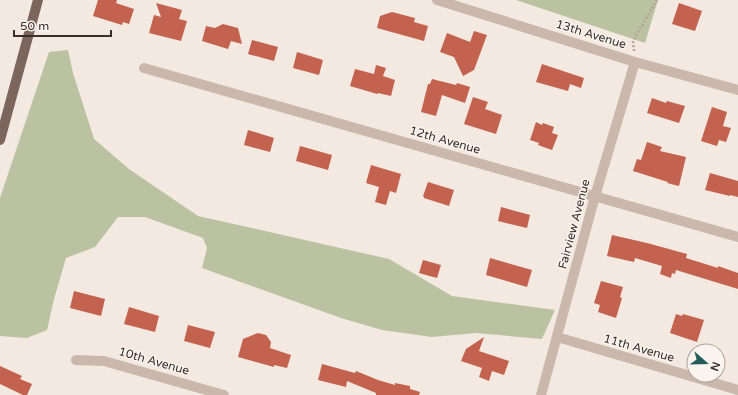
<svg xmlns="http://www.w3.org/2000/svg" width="738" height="395" font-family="'Varela Round',sans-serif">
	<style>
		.green { fill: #bac2a1 }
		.building { fill: #c3624f }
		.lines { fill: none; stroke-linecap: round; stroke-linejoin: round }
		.path { stroke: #b7a297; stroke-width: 2.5; stroke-dasharray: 2 2; stroke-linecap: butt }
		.minor { stroke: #cbb8ad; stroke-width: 10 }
		.major { stroke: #7b655d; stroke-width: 10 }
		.labels { text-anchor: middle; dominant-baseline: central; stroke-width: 3; stroke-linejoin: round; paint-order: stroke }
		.street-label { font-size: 12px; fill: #3a2f2b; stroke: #faf4ee }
	</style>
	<rect width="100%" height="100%" fill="#f3e9e1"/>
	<!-- green -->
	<g class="green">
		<path d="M516,0H658L645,43Z"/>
		<path d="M68,50L73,73L94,139L129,169L198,216L389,259L452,296L555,310L542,339L476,333L432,337L382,330L341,318L202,268L207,248L203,238L145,217H118L95,247L66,258L54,299L47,330L27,338L0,336V198L49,52Z"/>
	</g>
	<!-- building -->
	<g class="building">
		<path d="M98,0H117L116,3L134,9L129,24L123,22L122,25L93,16Z"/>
		<path d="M156,3L182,10L179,19L187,21L181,41L149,33L154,15L161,17Z"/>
		<path d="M679,3L702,11L695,31L672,24Z"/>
		<path d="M392,12L415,18L414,22L428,26L424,41L377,28L380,16Z"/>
		<path d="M223,24L238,28L242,44L231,41L228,49L202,41L206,26L215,28Z"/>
		<path d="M474,31L487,35L474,70L463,76L454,57L440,52L447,33L470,42Z"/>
		<path d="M252,40L278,47L274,61L248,54Z"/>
		<path d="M297,52L323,60L319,75L293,68Z"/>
		<path d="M542,64L584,78L581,88L570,84L568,91L536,82Z"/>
		<path d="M376,65L386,68L383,76L395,80L391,96L378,93L377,94L350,86L355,69L374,74Z"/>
		<path d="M432,79L456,85L457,83L470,87L465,103L442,95L436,116L421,112L428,84H430Z"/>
		<path d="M473,97L488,102L485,109L502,115L496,134L464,124Z"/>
		<path d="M652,98L666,103L667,101L685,106L679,123L647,113Z"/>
		<path d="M712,107L727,112L723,126L731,128L726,142L719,140L717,146L701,141Z"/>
		<path d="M536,122L542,125L543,123L554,127L552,133L558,135L552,150L538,145L539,143L530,140Z"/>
		<path d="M248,130L274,138L270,152L244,145Z"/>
		<path d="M647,142L662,147L660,151L686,157L679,186L667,183L668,182L633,171L637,159L641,160Z"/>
		<path d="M300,146L332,155L328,170L296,161Z"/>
		<path d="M371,165L401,174L396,193L390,191L386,205L375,202L379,187L366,183Z"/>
		<path d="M710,173L738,181V197L730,195V196L705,190Z"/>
		<path d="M428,182L454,190L449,206L424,198V197L423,196Z"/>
		<path d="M501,207L530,215L527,228L498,221Z"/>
		<path d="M612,235L647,243L687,254L686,258L718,268V266L738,273V289L676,270L675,274L672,273L671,278L660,274L662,266L635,258L634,262L607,256Z"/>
		<path d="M490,258L532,270L527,287L486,275Z"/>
		<path d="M423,260L441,265L437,278L419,273Z"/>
		<path d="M601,281L623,287L620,297L622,298L616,318L598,312L600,305L594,303Z"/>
		<path d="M74,291L105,299L101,316L70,308Z"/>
		<path d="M129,307L159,316L155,332L124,324Z"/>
		<path d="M676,314L682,316L683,314L704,320L697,342L670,333Z"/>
		<path d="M188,325L215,332L210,348L184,341Z"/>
		<path d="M258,333L266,335L271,342L270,348L291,355L287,368L274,365V367L238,357L243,339Z"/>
		<path d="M484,337L479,351L509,361L504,375L492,371L489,381L479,377L482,368L461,361L466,349Z"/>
		<path d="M322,364L355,373L356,371L378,380L395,385V383L410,386V389L420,392L419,395H376V393L347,381L346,387L318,380Z"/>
		<path d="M0,366L22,376L20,379L32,384L27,395H23L0,384Z"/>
	</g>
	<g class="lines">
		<!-- path -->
		<path class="path" d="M634,51L633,41L657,0"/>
		<!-- minor -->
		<g class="minor">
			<path d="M437,0L635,62L738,90"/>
			<path d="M144,68L738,237"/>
			<path d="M557,337L738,390"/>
			<path d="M76,360L104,361L224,395"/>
			<path d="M541,395L595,196L635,62"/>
		</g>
		<!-- major -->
		<path class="major" d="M0,140L38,0"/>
	</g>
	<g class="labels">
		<!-- street labels -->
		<g class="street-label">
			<text transform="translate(591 34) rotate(17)">13th Avenue</text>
			<text transform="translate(445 140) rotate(16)">12th Avenue</text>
			<text transform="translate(574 224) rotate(-75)">Fairview Avenue</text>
			<text transform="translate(639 348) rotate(16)">11th Avenue</text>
			<text transform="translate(154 361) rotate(16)">10th Avenue</text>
		</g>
	</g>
	<!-- north arrow -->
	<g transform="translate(706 363) rotate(110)"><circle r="19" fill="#faf4ee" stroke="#ada5a0"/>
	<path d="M0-3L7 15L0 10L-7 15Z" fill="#215b5a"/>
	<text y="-6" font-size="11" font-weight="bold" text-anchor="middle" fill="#3a2f2b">N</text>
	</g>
	<!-- scale -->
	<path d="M14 30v6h97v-6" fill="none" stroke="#3a2f2b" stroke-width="2"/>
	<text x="20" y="30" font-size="12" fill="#3a2f2b" stroke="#faf4ee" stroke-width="3" paint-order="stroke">50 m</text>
</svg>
